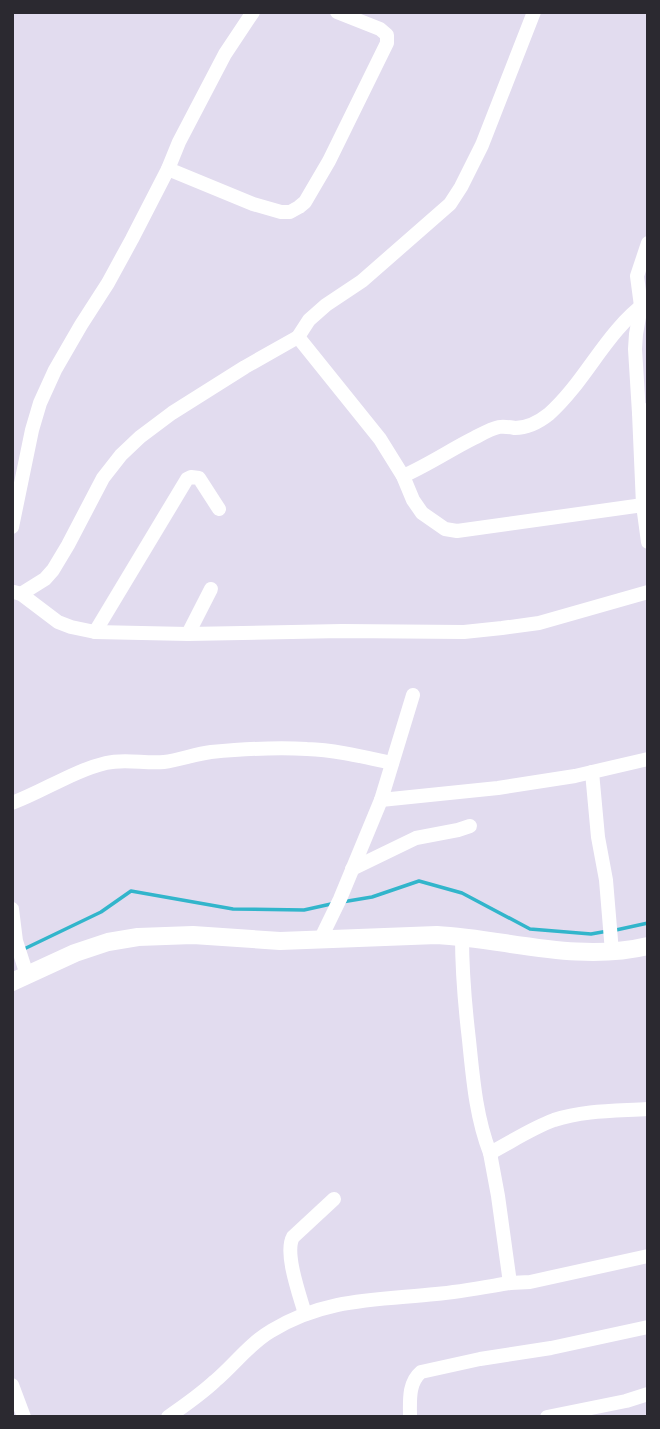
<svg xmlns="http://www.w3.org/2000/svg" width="660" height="1429" font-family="'Source Sans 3',sans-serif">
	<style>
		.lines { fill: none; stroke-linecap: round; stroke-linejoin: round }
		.stream { stroke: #32b5cb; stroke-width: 3.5 }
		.minor { stroke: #fff; stroke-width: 14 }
		.tertiary { stroke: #fff; stroke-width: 18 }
	</style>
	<rect width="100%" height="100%" fill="#e2dcef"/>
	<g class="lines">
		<!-- stream -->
		<g class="stream">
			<path d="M342,902L372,897L419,881L462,893L530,929L591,934L608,931"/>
			<path d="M616,930L648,923"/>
			<path d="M24,949L101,912L131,891L233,909L304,910L331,904"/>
		</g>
		<!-- minor -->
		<g class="minor">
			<path d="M168,169L253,204L281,212H290L299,207L305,202L329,161L387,43V35L380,29L337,12"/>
			<path d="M648,243L637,276L641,306L636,334L635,349L639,413L648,410"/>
			<path d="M298,337L380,439L403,476L413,500L422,513L445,529L457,531L643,505"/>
			<path d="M639,413L643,505L648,542"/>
			<path d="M403,476C428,465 450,450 474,438C482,434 490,429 499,427C504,426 509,427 515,428C528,428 539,422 549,414C587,380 605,332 648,301"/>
			<path d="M12,527L32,430L40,403L55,370L81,325L108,283L132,239L168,169L179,142L225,54L253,12"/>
			<path d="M14,592L21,594L58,622L71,627L95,632L188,634L342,631L464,632L502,628L539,623L648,592"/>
			<path d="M21,594L45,579L53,570L68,545L103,478L121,455L140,437L172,413L245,367L298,337L309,320L326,305L362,281L450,204L461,187L482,145L534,12"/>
			<path d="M95,632L187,479L191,477L199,478L219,509"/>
			<path d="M188,634L211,589"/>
			<path d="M592,772L598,837L606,880L612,952"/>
			<path d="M381,800L498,788L575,776L648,759"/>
			<path d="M12,803C44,791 73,771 106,763C125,758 145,764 164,762C180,760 195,754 211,752C243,749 276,747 307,749C336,750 364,757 392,763"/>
			<path d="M352,869L416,838L458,830L470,826"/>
			<path d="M12,909L16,941L27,975"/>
			<path d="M462,936C462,971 465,1006 469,1040C473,1079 476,1117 490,1153C511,1142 532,1128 554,1120C584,1110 617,1111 648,1109"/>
			<path d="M320,940L340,899L381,800L413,695"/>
			<path d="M490,1153L498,1196L510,1283L530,1282L648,1256"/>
			<path d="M305,1314C300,1296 284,1253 293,1237L334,1199"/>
			<path d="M12,1385L24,1417"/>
			<path d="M168,1417C184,1406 201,1394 215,1381C234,1365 249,1344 271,1331C324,1298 377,1300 436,1294C461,1292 486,1287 510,1283"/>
			<path d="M410,1417C410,1401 408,1383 421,1372L480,1359L551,1348L648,1327"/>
			<path d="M547,1417L626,1401L648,1394"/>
		</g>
		<!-- tertiary -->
		<path class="tertiary" d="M12,982L75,953L108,942L138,937L193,935L280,941L437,935C507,939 577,963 648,946"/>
	</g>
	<!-- border -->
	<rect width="660" height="1429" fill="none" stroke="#2b2930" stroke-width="28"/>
</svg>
